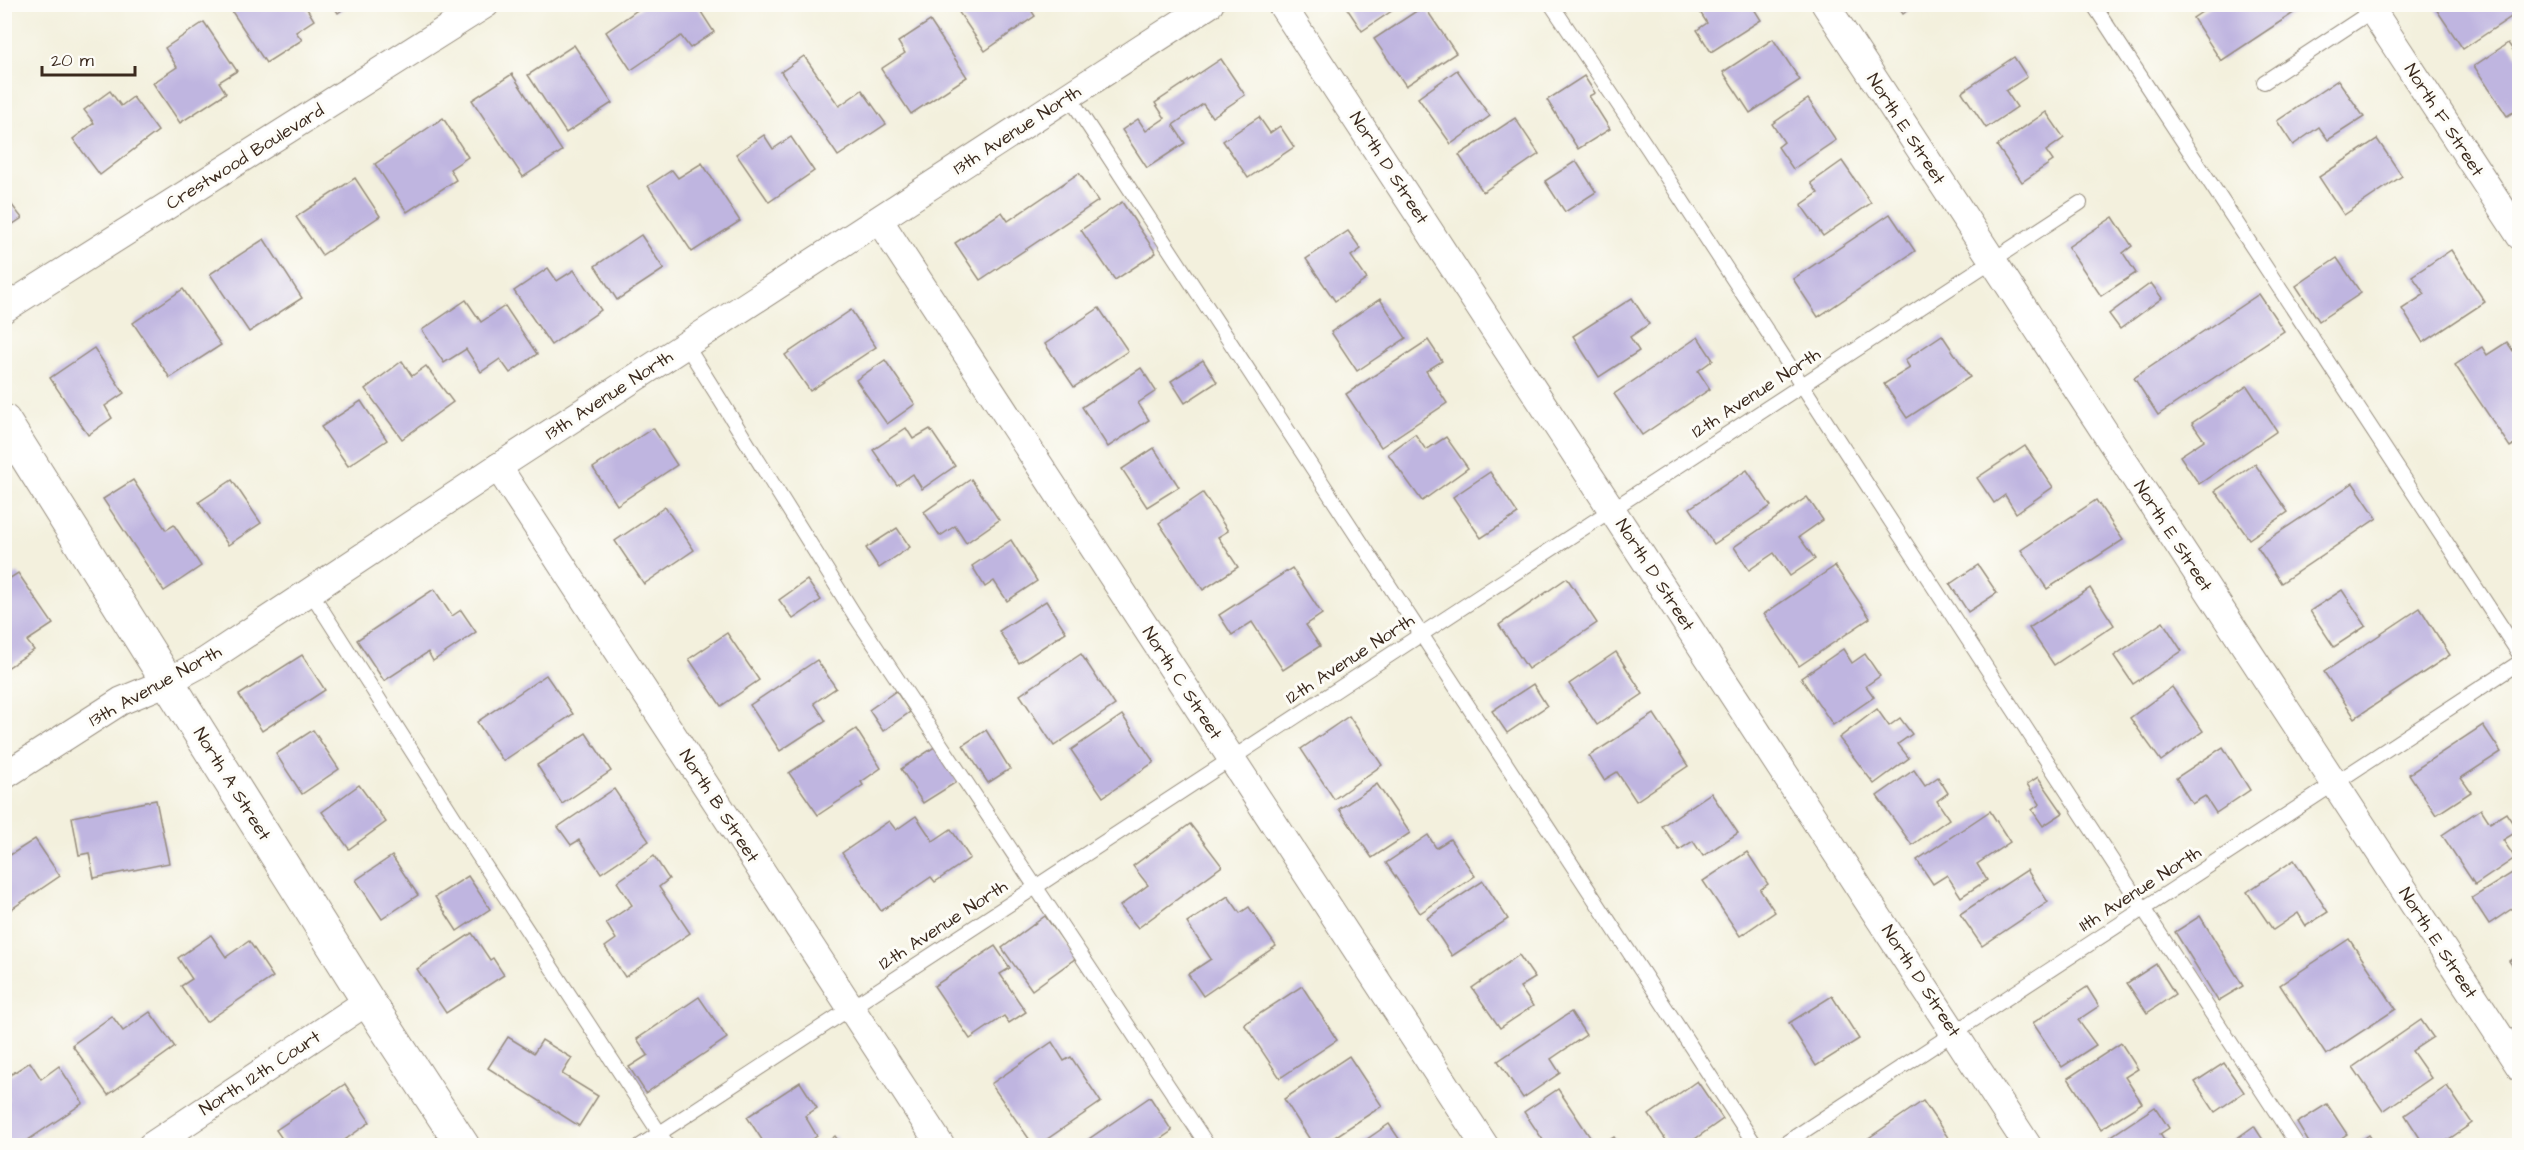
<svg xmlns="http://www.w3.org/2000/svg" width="2524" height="1150" font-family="'Architects Daughter',sans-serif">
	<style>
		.building { fill: #bfb5e0 }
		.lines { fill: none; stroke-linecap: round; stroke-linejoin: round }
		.service-casing { stroke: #978d7e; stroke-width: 16 }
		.minor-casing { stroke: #978d7e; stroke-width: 29 }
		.tertiary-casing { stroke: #978d7e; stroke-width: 35 }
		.service { stroke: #fff; stroke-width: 14 }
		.minor { stroke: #fff; stroke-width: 27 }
		.tertiary { stroke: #fff; stroke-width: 33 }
		.labels { text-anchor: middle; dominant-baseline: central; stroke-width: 6; stroke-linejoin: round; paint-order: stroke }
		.street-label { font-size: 18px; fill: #3b2a1e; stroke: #fdfcf7 }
	</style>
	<rect width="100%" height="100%" fill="#fdfcf7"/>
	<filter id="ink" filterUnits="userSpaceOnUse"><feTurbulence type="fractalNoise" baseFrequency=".0167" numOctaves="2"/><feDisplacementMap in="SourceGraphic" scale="12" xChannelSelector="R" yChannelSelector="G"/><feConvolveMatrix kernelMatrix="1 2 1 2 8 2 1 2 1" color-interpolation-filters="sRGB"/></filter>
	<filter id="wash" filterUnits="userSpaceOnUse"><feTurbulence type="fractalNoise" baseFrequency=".008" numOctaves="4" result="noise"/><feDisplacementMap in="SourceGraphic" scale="24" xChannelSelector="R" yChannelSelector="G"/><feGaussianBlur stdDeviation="1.35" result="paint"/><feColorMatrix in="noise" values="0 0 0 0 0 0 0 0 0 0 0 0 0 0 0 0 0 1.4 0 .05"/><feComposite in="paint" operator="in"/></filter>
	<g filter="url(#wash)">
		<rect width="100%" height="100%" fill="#f3f0dd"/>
		<g id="blocks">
			<!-- building -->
			<g class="building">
				<path d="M227,4H304L314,20L296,32L302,40L266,63Z"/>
				<path d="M332,4H350L338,13Z"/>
				<path d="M646,4H696L714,32L690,48L681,36L631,70L606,32Z"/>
				<path d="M968,4H1027L1035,16L985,51L958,11Z"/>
				<path d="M1344,4H1402L1362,31Z"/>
				<path d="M1695,4H1751L1761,20L1711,52L1697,30L1707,23Z"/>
				<path d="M1896,4H1916L1903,14Z"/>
				<path d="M2214,4H2289L2295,12L2221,61L2193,18Z"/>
				<path d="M2436,5H2520V11L2463,49L2434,6Z"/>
				<path d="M1424,6L1456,53L1406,86L1374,39Z"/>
				<path d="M930,21L967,77L911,114L881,69L905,53L898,42Z"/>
				<path d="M204,22L237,71L219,82L226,93L180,123L153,83L177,67L165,48Z"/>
				<path d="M1773,39L1800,80L1750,113L1723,72Z"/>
				<path d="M2508,43L2520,60V108L2507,116L2474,66Z"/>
				<path d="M574,45L612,103L566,133L528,75Z"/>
				<path d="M804,56L839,106L862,90L886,124L838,156L781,72Z"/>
				<path d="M2014,57L2027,77L2006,91L2017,107L1986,128L1962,92Z"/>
				<path d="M1221,59L1245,95L1212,117L1203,104L1173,125L1185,143L1147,168L1122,130L1138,119L1146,131L1165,118L1155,103Z"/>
				<path d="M1457,70L1490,116L1451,144L1418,98Z"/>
				<path d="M512,74L562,151L523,177L472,100Z"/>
				<path d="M1584,76L1595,93L1589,96L1610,129L1578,149L1547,100Z"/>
				<path d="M2338,80L2364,117L2328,140L2319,127L2293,145L2277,121Z"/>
				<path d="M110,91L121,106L133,97L158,131L100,175L73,139L94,123L84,110Z"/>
				<path d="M1808,99L1836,140L1793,169L1778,147L1784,142L1772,124Z"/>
				<path d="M2046,112L2064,138L2046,151L2053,161L2022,182L1997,146Z"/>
				<path d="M1259,117L1270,133L1280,126L1294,147L1248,178L1223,141Z"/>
				<path d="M443,118L468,157L450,169L456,180L407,212L375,164Z"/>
				<path d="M1515,118L1539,154L1483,192L1459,155Z"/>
				<path d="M764,135L773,149L791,137L814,171L769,202L736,154Z"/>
				<path d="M2377,139L2402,176L2344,215L2319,177Z"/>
				<path d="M1576,161L1596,192L1565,212L1545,181Z"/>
				<path d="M1842,161L1871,203L1823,236L1801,205L1818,193L1811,183Z"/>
				<path d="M702,163L740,221L692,252L648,186L672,170L678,178Z"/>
				<path d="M1079,173L1098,201L980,280L955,243L1002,212L1008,221Z"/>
				<path d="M355,178L380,216L322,255L296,217Z"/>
				<path d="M4,195L22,218L4,230Z"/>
				<path d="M1122,202L1156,253L1115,280L1081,230Z"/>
				<path d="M1890,214L1915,251L1818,317L1793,279Z"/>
				<path d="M2113,217L2132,246L2123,253L2136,273L2101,296L2068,247Z"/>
				<path d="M1348,231L1361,249L1351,256L1367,279L1335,301L1306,259Z"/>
				<path d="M641,235L664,269L617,300L595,266Z"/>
				<path d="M264,239L302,298L249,332L210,274Z"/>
				<path d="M2451,250L2485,302L2423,343L2402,309L2425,294L2412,276Z"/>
				<path d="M2337,258L2361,293L2319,321L2296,286Z"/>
				<path d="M548,268L557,281L574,270L601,310L551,345L514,291Z"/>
				<path d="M2151,283L2162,298L2120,329L2109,314Z"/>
				<path d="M183,289L221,345L170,378L133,323Z"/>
				<path d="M2259,294L2284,331L2158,415L2134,378Z"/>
				<path d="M1632,298L1649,324L1630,337L1639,351L1599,377L1573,336Z"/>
				<path d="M1380,299L1406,338L1357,371L1331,332Z"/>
				<path d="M466,300L481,322L505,306L537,354L510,373L500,359L481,372L466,349L444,363L422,330Z"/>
				<path d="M1099,308L1128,351L1074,387L1045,344Z"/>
				<path d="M851,310L876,347L810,391L785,355Z"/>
				<path d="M1942,335L1970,377L1907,418L1884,384L1910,368L1905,360Z"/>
				<path d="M1698,337L1713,360L1698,371L1710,389L1642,435L1614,394Z"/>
				<path d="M1428,340L1442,361L1426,371L1447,403L1381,447L1346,394Z"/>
				<path d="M2507,342L2520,361V441L2510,447L2455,365L2482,347L2487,355Z"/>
				<path d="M94,348L124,393L105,406L112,418L88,435L50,378Z"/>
				<path d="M885,360L915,404L887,424L856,380Z"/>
				<path d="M1203,360L1217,382L1185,403L1171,381Z"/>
				<path d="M402,361L412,376L426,366L453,402L402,439L365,389Z"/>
				<path d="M1141,368L1156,391L1138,403L1149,420L1108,447L1082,407Z"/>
				<path d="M2247,386L2277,431L2199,484L2180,456L2204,440L2192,423Z"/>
				<path d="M361,401L387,440L348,466L321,427Z"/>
				<path d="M653,428L677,465L617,505L593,468Z"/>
				<path d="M906,428L913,439L930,429L955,466L922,489L913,474L897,485L873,450Z"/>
				<path d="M1415,434L1426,450L1446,437L1468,468L1422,501L1388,454Z"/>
				<path d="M2025,446L2053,487L2016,513L2005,495L1994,503L1977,478Z"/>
				<path d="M1154,448L1179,487L1147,507L1122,469Z"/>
				<path d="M2255,464L2288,512L2249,539L2215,491Z"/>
				<path d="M1747,470L1771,506L1714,544L1690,508Z"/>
				<path d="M1490,472L1518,514L1481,538L1453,497Z"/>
				<path d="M971,479L999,520L966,543L955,526L940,536L924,512Z"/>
				<path d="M133,480L166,530L174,525L201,566L164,591L103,499Z"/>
				<path d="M232,480L261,523L228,545L199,502Z"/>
				<path d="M2353,483L2377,518L2281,583L2257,547Z"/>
				<path d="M1203,493L1228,531L1218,537L1238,567L1203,590L1159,523Z"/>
				<path d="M1807,497L1823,520L1799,537L1815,559L1790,576L1774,553L1749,570L1734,547Z"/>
				<path d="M2096,500L2123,540L2047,589L2021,550Z"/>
				<path d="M665,507L694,550L644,584L615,541Z"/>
				<path d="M897,528L910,547L879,568L866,548Z"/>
				<path d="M1011,540L1037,581L1007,601L994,581L985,587L972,566Z"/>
				<path d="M1978,565L1997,593L1968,612L1950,584Z"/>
				<path d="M1835,566L1870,618L1799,666L1764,614Z"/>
				<path d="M1292,568L1322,614L1306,625L1320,646L1283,670L1252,622L1232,635L1219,615Z"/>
				<path d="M18,573L53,624L27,641L34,650L4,670V582Z"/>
				<path d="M1567,578L1597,623L1528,669L1499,625Z"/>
				<path d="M807,580L821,600L793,619L779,600Z"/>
				<path d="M2090,588L2114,625L2054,665L2029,628Z"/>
				<path d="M434,589L452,616L461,610L476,632L433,661L428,652L384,681L357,640Z"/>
				<path d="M2342,590L2366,626L2334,647L2310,611Z"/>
				<path d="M1046,601L1066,632L1019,663L999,631Z"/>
				<path d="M2420,608L2450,655L2355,718L2324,672Z"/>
				<path d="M2163,622L2182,651L2133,684L2114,656Z"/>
				<path d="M727,633L759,680L721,706L689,659Z"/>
				<path d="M1843,649L1852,663L1865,654L1880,676L1866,686L1874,697L1833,725L1801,678Z"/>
				<path d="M1616,652L1643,694L1597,725L1569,684Z"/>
				<path d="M1081,654L1115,705L1054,746L1020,695Z"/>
				<path d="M302,655L325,690L262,731L239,695Z"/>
				<path d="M817,660L836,688L814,703L826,721L780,751L750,705Z"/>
				<path d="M546,675L573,714L503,761L477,722Z"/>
				<path d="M1533,684L1547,706L1507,733L1492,711Z"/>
				<path d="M2172,687L2203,731L2161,761L2130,718Z"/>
				<path d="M896,691L910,712L883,731L869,710Z"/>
				<path d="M1877,709L1889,726L1900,718L1912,734L1898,744L1909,758L1874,784L1839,738Z"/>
				<path d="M1654,714L1688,766L1636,801L1617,772L1604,780L1589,756Z"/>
				<path d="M1122,715L1154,762L1103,797L1071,750Z"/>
				<path d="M1349,716L1382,765L1334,799L1301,749Z"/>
				<path d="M2483,725L2501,752L2461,778L2471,792L2436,815L2409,774Z"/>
				<path d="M856,729L881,768L861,782L863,785L818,815L789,773Z"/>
				<path d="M313,730L339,769L302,794L276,754Z"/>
				<path d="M986,730L1010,769L988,783L963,745Z"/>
				<path d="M586,733L611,771L562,804L537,765Z"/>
				<path d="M936,746L958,781L923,803L901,769Z"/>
				<path d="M2223,747L2250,790L2216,813L2205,796L2192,804L2176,778Z"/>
				<path d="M1914,770L1925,786L1938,777L1948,793L1937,801L1949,819L1912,845L1877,796Z"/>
				<path d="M2038,777L2063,813L2043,826L2032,810L2040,804L2027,784Z"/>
				<path d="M1377,784L1410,833L1372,858L1339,809Z"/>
				<path d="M359,785L386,822L349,849L322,812Z"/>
				<path d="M614,789L649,841L601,873L579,840L571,845L558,827Z"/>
				<path d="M1711,793L1738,833L1703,856L1693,841L1679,850L1662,826Z"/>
				<path d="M156,800L169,863L94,878L89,853L79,855L72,817Z"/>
				<path d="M2481,809L2490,823L2506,813L2518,831L2503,840L2515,858L2475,885L2442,835Z"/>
				<path d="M1990,811L2010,842L1977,864L1987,880L1961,897L1947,875L1933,884L1917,860Z"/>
				<path d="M916,816L933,841L951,829L970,858L935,882L931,877L881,911L842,853L889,821L896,830Z"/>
				<path d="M1190,824L1222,866L1138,928L1120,906L1148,885L1133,866Z"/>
				<path d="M1428,835L1436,848L1450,839L1475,876L1420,913L1386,863Z"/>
				<path d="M35,839L60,876L4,914V859Z"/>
				<path d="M1747,852L1768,884L1760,890L1775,912L1740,936L1703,881Z"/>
				<path d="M392,856L418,895L382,919L356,880Z"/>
				<path d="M654,856L669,879L659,887L690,933L625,977L605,947L616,939L606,923L632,905L617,882Z"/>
				<path d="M2294,860L2328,912L2306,926L2298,913L2273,930L2247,892Z"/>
				<path d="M2520,868V918L2513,908L2489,924L2472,898Z"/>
				<path d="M2027,870L2048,902L1982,946L1960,914Z"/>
				<path d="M468,876L490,909L457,931L435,897Z"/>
				<path d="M1483,881L1508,919L1452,956L1427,918Z"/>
				<path d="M1228,896L1240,913L1249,907L1276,946L1203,996L1188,974L1211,959L1187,923Z"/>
				<path d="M1045,916L1076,958L1032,990L1002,948Z"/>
				<path d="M2200,916L2243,986L2218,1001L2175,932Z"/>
				<path d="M472,933L490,960L493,958L504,975L446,1013L417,969Z"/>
				<path d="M211,935L226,957L249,941L273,977L206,1022L181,986L192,979L178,958Z"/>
				<path d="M2349,939L2396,1009L2326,1055L2280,985Z"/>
				<path d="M995,946L1010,968L1000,974L1026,1012L1009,1023L1004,1016L970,1039L934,986Z"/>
				<path d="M2520,954V976L2509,961Z"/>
				<path d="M1519,955L1535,978L1520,987L1533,1006L1500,1028L1472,988Z"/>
				<path d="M2156,964L2175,994L2147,1013L2127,983Z"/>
				<path d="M1302,986L1337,1040L1280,1078L1244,1024Z"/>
				<path d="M2087,987L2099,1006L2078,1020L2096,1045L2062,1067L2033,1023Z"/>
				<path d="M1832,996L1859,1039L1816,1066L1789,1023Z"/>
				<path d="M699,997L727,1038L646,1093L629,1067L648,1055L637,1039Z"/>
				<path d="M150,1012L175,1047L108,1095L72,1045L112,1016L123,1031Z"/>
				<path d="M1571,1012L1586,1035L1551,1059L1560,1073L1523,1098L1498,1061Z"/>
				<path d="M2421,1020L2433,1037L2412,1051L2431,1078L2383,1111L2353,1067Z"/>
				<path d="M508,1037L534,1053L542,1040L572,1058L562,1074L598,1096L579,1126L488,1068Z"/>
				<path d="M1052,1042L1064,1061L1071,1057L1101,1102L1037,1146H1034L991,1084Z"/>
				<path d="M2121,1043L2138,1069L2125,1077L2142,1103L2101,1129L2068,1078Z"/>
				<path d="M1349,1056L1382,1106L1321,1146H1314L1284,1099Z"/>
				<path d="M30,1062L41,1079L59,1066L83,1103L19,1146H12L4,1134V1103L9,1100L4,1094V1079Z"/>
				<path d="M2224,1063L2244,1092L2215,1112L2195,1082Z"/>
				<path d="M1697,1081L1723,1119L1685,1146H1670L1649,1115Z"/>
				<path d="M800,1082L817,1108L805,1116L817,1136L803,1146H766L747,1117Z"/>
				<path d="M345,1084L370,1122L336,1146H287L276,1130Z"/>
				<path d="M2447,1086L2472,1123L2439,1146H2425L2405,1115Z"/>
				<path d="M1558,1089L1592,1140L1583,1146H1547L1524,1112Z"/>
				<path d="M1150,1097L1172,1131L1150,1146H1132L1129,1140L1121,1146H1085L1083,1143Z"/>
				<path d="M1923,1101L1949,1139L1939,1146H1857Z"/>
				<path d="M2327,1104L2347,1134L2330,1146H2311L2297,1123Z"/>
				<path d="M2155,1107L2169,1128L2160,1134L2168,1146H2112L2107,1139Z"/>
				<path d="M1389,1124L1404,1146H1357Z"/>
				<path d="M2254,1126L2267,1146H2226Z"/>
				<path d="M2369,1135L2376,1146H2353Z"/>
				<path d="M835,1136L842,1146H822Z"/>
				<path d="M1614,1137L1620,1146H1600Z"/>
			</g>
		</g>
	</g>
	<g filter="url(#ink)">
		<use href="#blocks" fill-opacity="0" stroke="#978d7e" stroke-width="1.5"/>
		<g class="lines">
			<defs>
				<g id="service">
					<path d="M1551,4L1649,150L2298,1146"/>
					<path d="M2093,4L2520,655"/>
					<path d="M2264,82L2375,9"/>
					<path d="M1069,96L1756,1146"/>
					<path d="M686,345L854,614L1208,1146"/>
					<path d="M310,591L478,855L668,1146"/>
					<path d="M640,1146L2080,203"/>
					<path d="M1781,1146L2520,662"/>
				</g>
				<g id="minor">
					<path d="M1281,4L2028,1146"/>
					<path d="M1825,4L2520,1067"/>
					<path d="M2368,4L2520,236"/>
					<path d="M879,220L1485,1146"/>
					<path d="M4,309L486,4"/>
					<path d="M498,467L941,1146"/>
					<path d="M4,776L121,701L167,682L204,662L498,467L1210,4"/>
					<path d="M151,1146L368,1001"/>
				</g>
				<path id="tertiary" d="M4,421L368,1001L463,1146"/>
			</defs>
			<!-- service casing -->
			<use href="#service" class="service-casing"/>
			<!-- minor casing -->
			<use href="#minor" class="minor-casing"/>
			<!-- tertiary casing -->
			<use href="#tertiary" class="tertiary-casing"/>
			<!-- service -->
			<use href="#service" class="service"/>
			<!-- minor -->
			<use href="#minor" class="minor"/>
			<!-- tertiary -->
			<use href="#tertiary" class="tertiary"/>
		</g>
	</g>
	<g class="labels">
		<!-- street labels -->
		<g class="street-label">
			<text transform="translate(2444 120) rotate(57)">North F Street</text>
			<text transform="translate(1906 129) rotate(57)">North E Street</text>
			<text transform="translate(1017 130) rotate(-33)">13th Avenue North</text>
			<text transform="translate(245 157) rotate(-32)">Crestwood Boulevard</text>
			<text transform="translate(1389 168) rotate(57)">North D Street</text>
			<text transform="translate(1756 393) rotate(-33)">12th Avenue North</text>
			<text transform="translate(609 395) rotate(-33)">13th Avenue North</text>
			<text transform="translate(2173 536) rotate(57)">North E Street</text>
			<text transform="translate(1655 575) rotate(57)">North D Street</text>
			<text transform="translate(1350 659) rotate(-33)">12th Avenue North</text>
			<text transform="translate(1182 683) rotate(57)">North C Street</text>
			<text transform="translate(155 686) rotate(-29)">13th Avenue North</text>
			<text transform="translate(232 784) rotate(58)">North A Street</text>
			<text transform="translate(719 806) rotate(57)">North B Street</text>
			<text transform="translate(2140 889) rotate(-33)">11th Avenue North</text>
			<text transform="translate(943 925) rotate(-33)">12th Avenue North</text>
			<text transform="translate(2438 943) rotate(57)">North E Street</text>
			<text transform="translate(1921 981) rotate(57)">North D Street</text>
			<text transform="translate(260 1073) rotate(-33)">North 12th Court</text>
		</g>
	</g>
	<!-- margin -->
	<rect width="2524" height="1150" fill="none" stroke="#fdfcf7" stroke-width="24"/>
	<!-- scale -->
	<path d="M42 66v9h93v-9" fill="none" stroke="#3b2a1e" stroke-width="3"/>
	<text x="51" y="66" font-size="18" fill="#3b2a1e" stroke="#fdfcf7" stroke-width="4.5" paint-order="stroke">20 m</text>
</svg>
